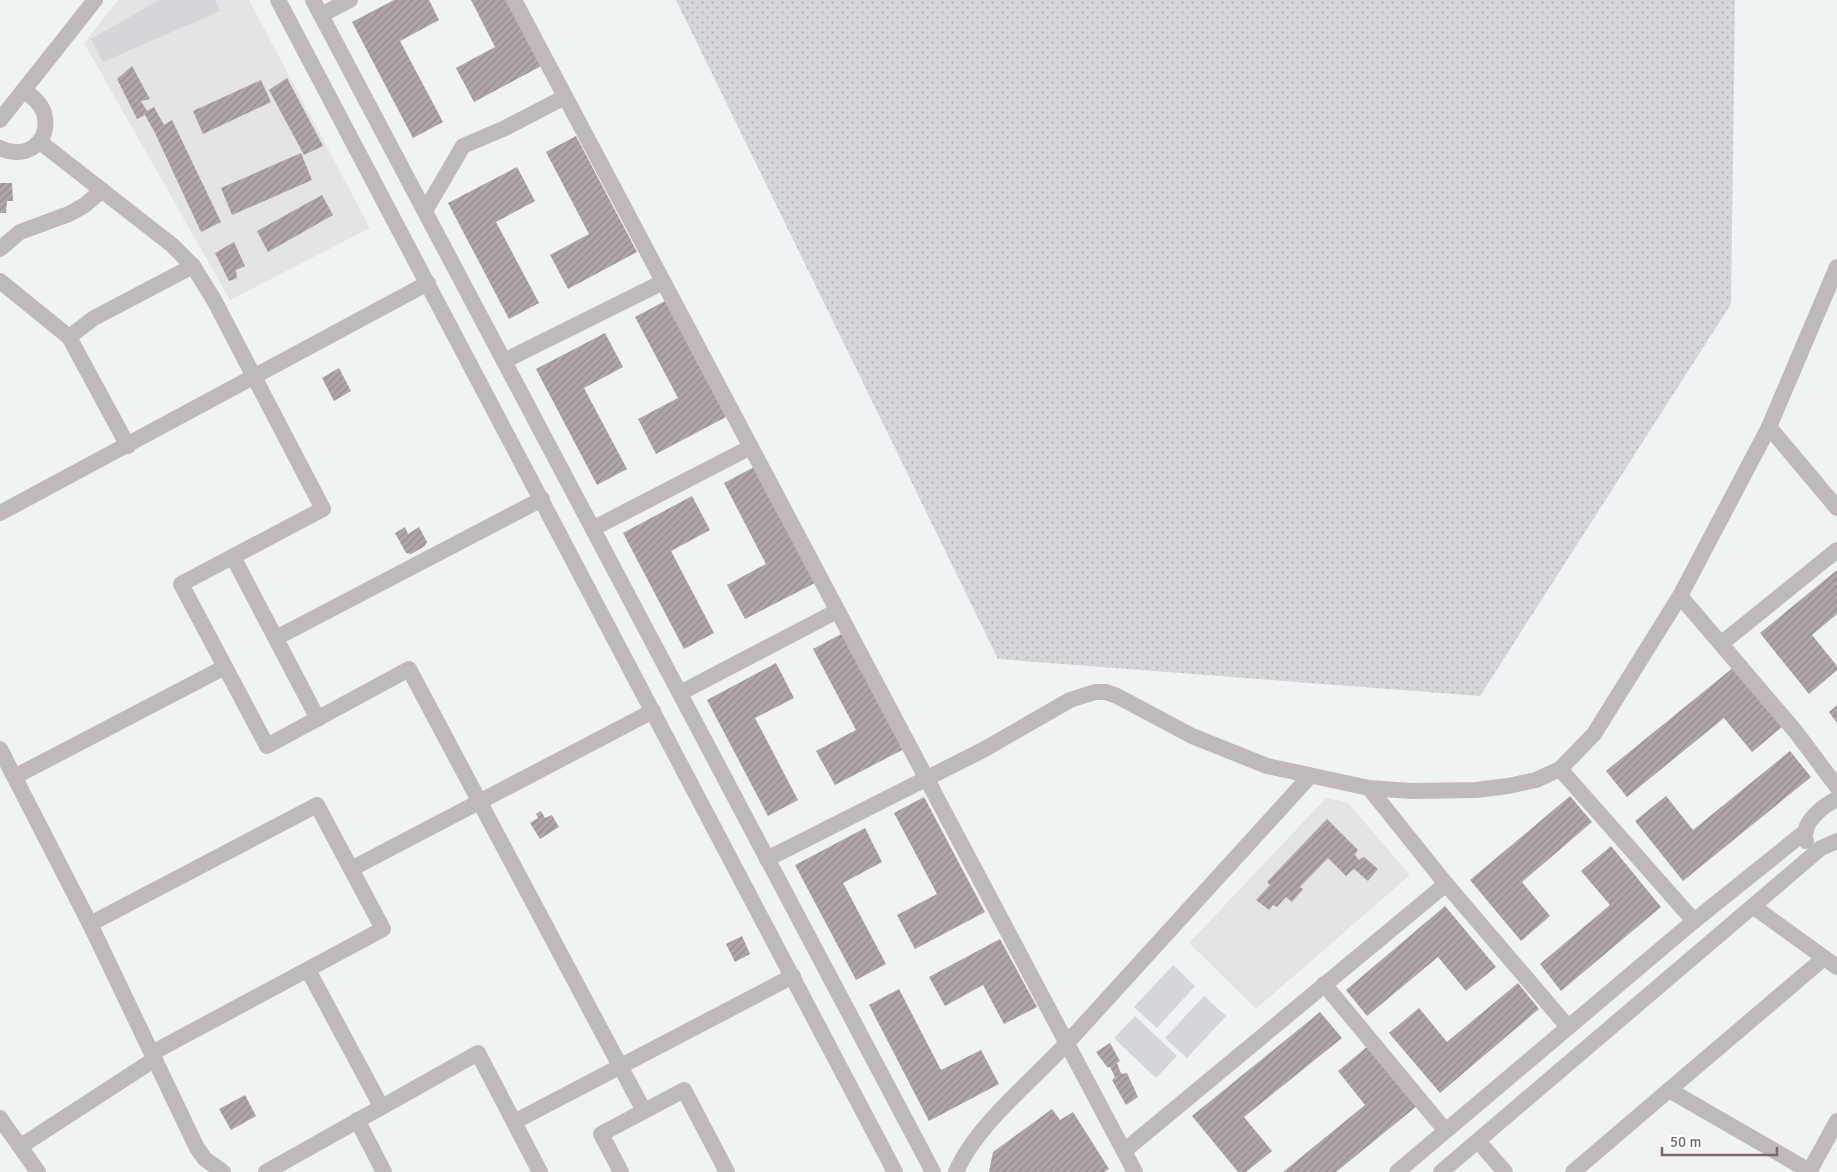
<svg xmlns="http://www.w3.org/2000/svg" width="1837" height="1172" font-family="Signika,sans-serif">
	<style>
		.built { fill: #e4e4e4 }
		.grass { fill: url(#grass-dots) }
		.park { fill: #d5d6dc }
		.building { fill: url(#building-hatch) }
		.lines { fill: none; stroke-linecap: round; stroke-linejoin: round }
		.minor { stroke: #c0b9bb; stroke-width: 16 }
	</style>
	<defs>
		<pattern id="grass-dots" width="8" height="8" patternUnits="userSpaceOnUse" patternTransform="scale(1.25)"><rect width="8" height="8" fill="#d5d6dc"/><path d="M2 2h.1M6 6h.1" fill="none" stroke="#b2b1b7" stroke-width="1.8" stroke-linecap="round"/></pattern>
		<pattern id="building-hatch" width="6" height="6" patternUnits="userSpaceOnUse" patternTransform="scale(1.25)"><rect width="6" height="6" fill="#b0a5aa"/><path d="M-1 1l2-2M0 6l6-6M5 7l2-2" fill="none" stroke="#948a8f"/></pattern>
	</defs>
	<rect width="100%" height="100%" fill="#f0f3f4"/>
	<!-- built -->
	<g class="built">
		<path d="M118,0H249L370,228L230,300L84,43Z"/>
		<path d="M1326,798L1347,802L1410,875L1256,1009L1189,943Z"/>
	</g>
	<!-- grass -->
	<path class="grass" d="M676,0H1735L1731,304L1480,696L998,659Z"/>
	<!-- park -->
	<g class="park">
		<path d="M159,0H215L220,11L103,62L91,39Z"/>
		<path d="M1173,965L1195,986L1157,1028L1134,1007Z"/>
		<path d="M1204,996L1226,1016L1187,1058L1165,1038Z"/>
		<path d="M1135,1016L1177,1056L1156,1078L1114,1038Z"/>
	</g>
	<!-- building -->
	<g class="building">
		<path d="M394,0H429L439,20L400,41L443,122L413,138L352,22Z"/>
		<path d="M471,0H509L543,65L474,102L456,68L495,47Z"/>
		<path d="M132,66L150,99L141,101L147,111L154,107L164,125L172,120L221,222L201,232L154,131L145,115L137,119L117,79Z"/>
		<path d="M287,78L323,146L304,155L269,90Z"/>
		<path d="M261,80L271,102L203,134L193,111Z"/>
		<path d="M576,136L637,252L568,289L550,255L589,234L546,152Z"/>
		<path d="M301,153L312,180L232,215L221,188Z"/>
		<path d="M517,167L535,201L496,222L539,303L509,319L448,203Z"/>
		<path d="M0,183H12L13,201H7L6,213H0Z"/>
		<path d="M322,195L333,215L268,252L257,231Z"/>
		<path d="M234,242L245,266L236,270L237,278L229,281L215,253Z"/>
		<path d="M665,301L726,417L656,454L638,419L678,398L635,317Z"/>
		<path d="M605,333L623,367L584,388L627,469L597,485L536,369Z"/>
		<path d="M339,368L351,391L334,401L322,378Z"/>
		<path d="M754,467L815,583L745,619L727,585L766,564L724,483Z"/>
		<path d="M692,496L710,530L671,551L714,633L684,649L623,533Z"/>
		<path d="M405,527L408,534L419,527L427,542L425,546L411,554L406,553L395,533Z"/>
		<path d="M1837,570V614L1812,635L1837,666V670L1809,694L1760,633Z"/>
		<path d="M843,633L904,749L835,785L816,751L856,730L813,649Z"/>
		<path d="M776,663L794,698L755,718L798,800L768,816L707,700Z"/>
		<path d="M1734,667L1782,727L1752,752L1724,718L1627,797L1606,771Z"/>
		<path d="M1837,705V723L1829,712Z"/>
		<path d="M1790,751L1811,777L1683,881L1635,821L1666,796L1693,830Z"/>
		<path d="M1570,796L1592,822L1522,882L1550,916L1521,941L1470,880Z"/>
		<path d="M924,797L985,912L915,949L897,915L937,894L894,813Z"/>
		<path d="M541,811L545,818L552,815L559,827L540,839L530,823L538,818L536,814Z"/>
		<path d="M1327,819L1358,850L1355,855L1359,860L1364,857L1378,869L1368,881L1354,869L1346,876L1328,858L1300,887L1303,889L1292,902L1286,897L1277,907L1273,905L1269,910L1256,900L1270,885L1267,882Z"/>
		<path d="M865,828L882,862L843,883L886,964L856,980L795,865Z"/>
		<path d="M1611,846L1661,907L1561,991L1540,964L1610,905L1581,871Z"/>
		<path d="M1445,906L1496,967L1466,991L1438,957L1367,1016L1346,990Z"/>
		<path d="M742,936L750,954L735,962L726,944Z"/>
		<path d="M1000,939L1037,1007L1004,1024L983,985L945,1006L929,977Z"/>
		<path d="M1518,983L1539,1009L1440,1093L1389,1033L1419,1008L1447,1042Z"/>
		<path d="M899,989L941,1070L981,1050L999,1084L929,1121L869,1005Z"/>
		<path d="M1320,1012L1342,1038L1244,1117L1272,1151L1246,1172H1238L1192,1116Z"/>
		<path d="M1110,1043L1120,1061L1117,1063L1120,1071L1122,1074L1127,1073L1138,1097L1126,1105L1112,1080L1115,1077L1110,1067H1107L1096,1052Z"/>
		<path d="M1368,1046L1417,1106L1336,1172H1283L1365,1105L1338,1071Z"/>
		<path d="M245,1095L256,1116L231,1130L219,1109Z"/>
		<path d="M1052,1109L1060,1120L1073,1112L1109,1169L1104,1172H989L993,1152Z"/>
	</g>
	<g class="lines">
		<!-- minor -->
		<g class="minor">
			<path d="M278,0L895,1172"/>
			<path d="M313,0L933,1172"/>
			<path d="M514,0L1135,1172"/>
			<path d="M321,15L350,0"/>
			<path d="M0,120L95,0"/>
			<path d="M40,142L172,245L193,266L214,300L323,509L181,584L267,746L409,669L644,1111"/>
			<path d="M0,148C25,161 52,142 44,113C41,103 32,96 24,90"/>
			<path d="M425,211L463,146L503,129L565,97"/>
			<path d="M0,249L20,232L69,214L85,205L102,190"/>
			<path d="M0,281L69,337L128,446"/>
			<path d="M69,337L94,318L193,266"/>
			<path d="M504,361L663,282"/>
			<path d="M1769,427L1837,508"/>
			<path d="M0,513L428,283"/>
			<path d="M594,528L751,447"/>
			<path d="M233,557L318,719"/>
			<path d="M1680,596L1796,732L1837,787"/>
			<path d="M276,638L542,499"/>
			<path d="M1722,643L1837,550"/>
			<path d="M680,693L837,611"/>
			<path d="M0,749L90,924L197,1148L205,1159L223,1172"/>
			<path d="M1560,769L1694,921"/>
			<path d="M16,776L225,667"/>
			<path d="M1369,788L1446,884L1568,1027"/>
			<path d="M1806,841C1800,823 1823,806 1837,799"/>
			<path d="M767,859L983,750L1070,700L1095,692H1106L1117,696L1192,736L1267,766L1369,788L1412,791L1476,790L1508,786L1536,780L1560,769L1594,734L1680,596L1769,427L1837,267"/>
			<path d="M351,869L653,711"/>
			<path d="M1754,907L1837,967"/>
			<path d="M90,924L317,805L383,929L152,1053"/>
			<path d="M308,970L381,1106"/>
			<path d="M1324,984L1445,1130"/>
			<path d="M1669,1090L1824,958"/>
			<path d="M0,1118L38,1172"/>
			<path d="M357,1120L384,1172"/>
			<path d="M514,1122L793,976"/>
			<path d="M1478,1141L1505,1172"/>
			<path d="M21,1146L155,1059"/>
			<path d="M1124,1151L1446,884"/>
			<path d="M266,1172L478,1053L540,1172"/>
			<path d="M621,1172L601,1134L684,1090L727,1172"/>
			<path d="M956,1172C976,1125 1032,1081 1067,1043C1148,955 1229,865 1310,776"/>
			<path d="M1397,1172L1694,921L1806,831"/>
			<path d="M1441,1172L1821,848L1837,841"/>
			<path d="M1573,1172L1669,1090L1811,1172"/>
			<path d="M1809,1172L1837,1121"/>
		</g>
	</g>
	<!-- scale -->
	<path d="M1662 1147v8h115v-8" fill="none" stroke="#7e666f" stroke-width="2.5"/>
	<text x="1670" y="1147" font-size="15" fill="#7e666f" stroke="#ffffff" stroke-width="4" paint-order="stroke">50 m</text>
</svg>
